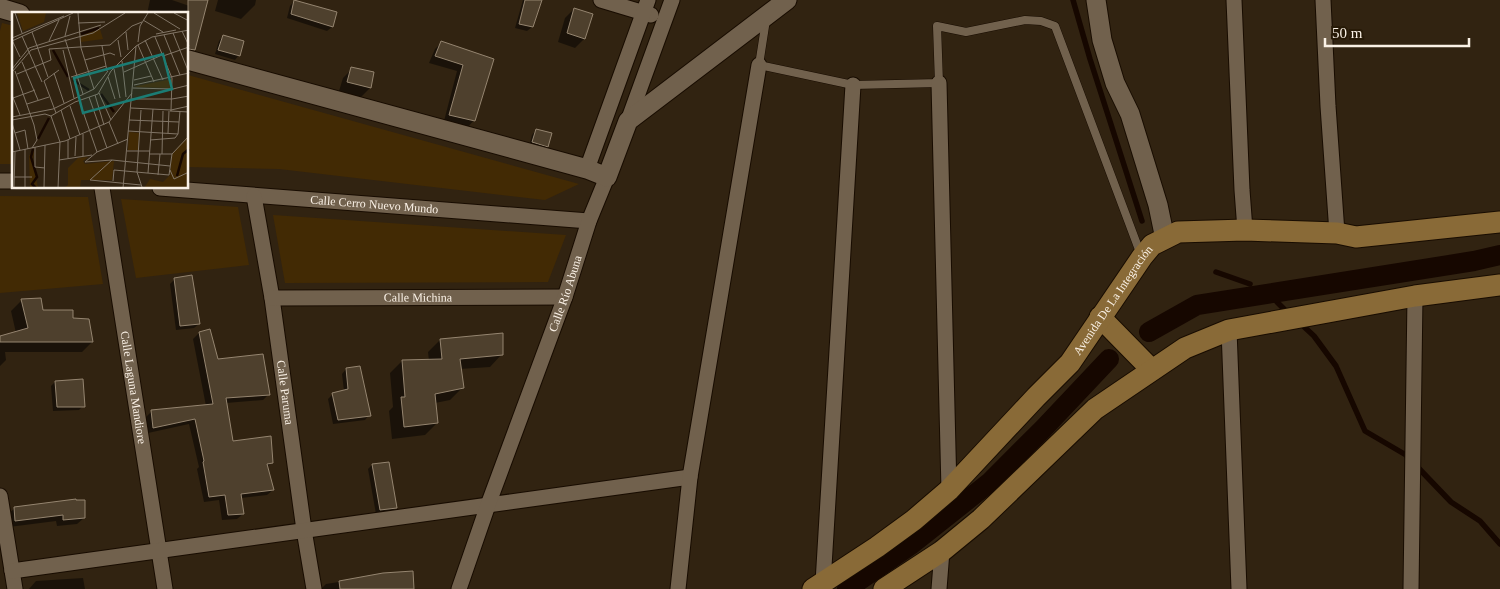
<svg xmlns="http://www.w3.org/2000/svg" width="1500" height="589" font-family="'Times New Roman',serif">
	<style>
		.green { fill: #422a04 }
		.shadow { fill: #0007 }
		.lines { fill: none; stroke-linecap: round; stroke-linejoin: round }
		.stream { stroke: #160700; stroke-width: 5.5 }
		.canal { stroke: #160700; stroke-width: 20 }
		.building { fill: #4e402d; stroke: #958570 }
		.service-casing { stroke: #180c00; stroke-width: 9 }
		.minor-casing { stroke: #180c00; stroke-width: 17 }
		.tertiary-casing { stroke: #180c00; stroke-width: 21 }
		.secondary-casing { stroke: #180c00; stroke-width: 23 }
		.service { stroke: #71614d; stroke-width: 8 }
		.minor { stroke: #71614d; stroke-width: 15 }
		.tertiary { stroke: #71614d; stroke-width: 19 }
		.secondary { stroke: #896a37; stroke-width: 21 }
		.labels { text-anchor: middle; dominant-baseline: central; stroke-width: 4; stroke-linejoin: round; paint-order: stroke }
		.street-label { font-size: 12px; fill: #faf1e6; stroke: #271a07 }
		.inset-river { fill: none; stroke: #160700; stroke-width: 2.5 }
		.inset-road { fill: none; stroke: #817566; stroke-width: 1 }
		.view { fill: #1b7c74; fill-opacity: 0.15; stroke: #1b7c74; stroke-width: 2.5 }
		.inset-edge { fill: none; stroke: #faf1e6; stroke-width: 2.5 }
	</style>
	<rect width="100%" height="100%" fill="#312311"/>
	<!-- green -->
	<g class="green">
		<path d="M2,23L14,26V164H0V31Z"/>
		<path d="M188,75L579,184L545,200L279,169L188,167Z"/>
		<path d="M0,196L88,197L103,284L0,293Z"/>
		<path d="M121,199L238,207L249,265L136,278Z"/>
		<path d="M273,215L566,235L548,282L285,283Z"/>
	</g>
	<!-- shadow -->
	<g class="shadow">
		<path d="M150,0H172L204,11L193,42L188,41V14H147Z"/>
		<path d="M218,0H256L255,5L241,19L215,11Z"/>
		<path d="M523,0H540L532,27L527,31L515,28Z"/>
		<path d="M294,1L336,13L332,27L327,31L287,18L290,6Z"/>
		<path d="M574,9L592,14L584,39L575,48L558,42L565,18Z"/>
		<path d="M223,36L239,55L235,60L215,54L219,41Z"/>
		<path d="M441,43L493,60L474,120L468,127L444,121L457,71L429,63L435,49Z"/>
		<path d="M352,69L370,88L361,97L339,91L343,78Z"/>
		<path d="M536,130L546,146L542,150L529,147L532,135Z"/>
		<path d="M174,280L199,324L194,328L176,330L170,284Z"/>
		<path d="M22,300L42,311L72,319L92,342L82,352H5L6,360L0,366V338L16,333L11,311Z"/>
		<path d="M199,333L217,360L269,394L263,400L226,403L232,443L271,463L267,467L273,490L267,495L241,498L243,514L237,519L222,520L219,500L204,502L197,469L199,467L189,424L148,433L146,417L151,412L206,406L193,339Z"/>
		<path d="M440,340L502,354L490,367L460,369L462,388L450,400L435,403L437,423L425,435L392,439L389,411L393,407L390,373L402,361H429L428,352Z"/>
		<path d="M346,369L369,415L365,420L333,424L328,399L333,394L344,391L342,374Z"/>
		<path d="M55,382L83,406L79,410L53,411L51,386Z"/>
		<path d="M372,465L396,508L391,512L376,514L368,469Z"/>
		<path d="M15,508L84,518L77,524L57,526L56,521L9,527L8,514Z"/>
		<path d="M383,575L412,589H321L326,584Z"/>
		<path d="M83,578L85,589H29L36,581Z"/>
	</g>
	<g class="lines">
		<!-- stream -->
		<g class="stream">
			<path d="M1073,0L1090,59L1142,221"/>
			<path d="M1216,272L1250,284"/>
			<path d="M1277,302L1288,313"/>
			<path d="M1299,322L1314,336L1336,366L1365,431L1406,455L1451,502L1480,521L1500,544"/>
		</g>
		<!-- canal -->
		<g class="canal">
			<path d="M1149,332L1197,305L1474,261L1500,255"/>
			<path d="M847,589L912,544L990,482L1043,429L1109,359"/>
		</g>
	</g>
	<!-- building -->
	<g class="building">
		<path d="M188,0H208L195,50L188,49Z"/>
		<path d="M294,0L337,12L333,27L291,14Z"/>
		<path d="M525,0H542L533,27L519,24Z"/>
		<path d="M574,8L593,14L585,39L567,33Z"/>
		<path d="M223,35L244,41L240,56L218,50Z"/>
		<path d="M441,41L494,59L475,121L449,115L463,65L435,56Z"/>
		<path d="M351,67L374,72L371,88L347,82Z"/>
		<path d="M536,129L552,133L548,147L532,142Z"/>
		<path d="M192,275L200,324L180,326L174,278Z"/>
		<path d="M41,298L43,310H73V318L89,319L93,342H0V336L28,328L21,299Z"/>
		<path d="M210,329L218,359L263,354L270,395L226,398L233,441L271,436L273,463L267,464L274,490L241,494L244,514L228,515L225,495L209,497L203,462L204,461L195,419L153,428L151,410L213,404L199,332Z"/>
		<path d="M503,333V355L460,359L464,388L435,394L438,423L404,427L401,397H405L402,360L442,359L440,339Z"/>
		<path d="M360,366L371,416L338,420L332,393L348,389L346,368Z"/>
		<path d="M83,379L85,407H57L55,381Z"/>
		<path d="M389,462L397,508L380,510L372,464Z"/>
		<path d="M76,499V500H85V518L63,520V515L15,521L14,507Z"/>
		<path d="M413,571L414,589H340L339,581L383,573Z"/>
	</g>
	<g class="lines">
		<defs>
			<path id="service" d="M766,20L759,65L853,85L939,83L937,26L966,32L1025,20L1041,21L1055,26L1141,255"/>
			<g id="minor">
				<path d="M601,0L651,15"/>
				<path d="M1234,0L1242,190L1245,230"/>
				<path d="M1323,0L1328,106L1337,233"/>
				<path d="M939,83L949,490"/>
				<path d="M628,121L672,0"/>
				<path d="M587,169L648,0"/>
				<path d="M0,181H14"/>
				<path id="s1" d="M102,188L165,589"/>
				<path id="s2" d="M160,188L589,221"/>
				<path id="s3" d="M254,196L272,298L304,530L314,589"/>
				<path id="s4" d="M272,298L565,297"/>
				<path d="M1229,330L1239,589"/>
				<path d="M0,496L15,589"/>
				<path d="M12,571L690,477"/>
				<path d="M823,583L853,85"/>
				<path id="s5" d="M459,589L488,505L565,297L589,221L607,177"/>
				<path d="M678,589L690,477L759,65"/>
				<path d="M939,589L942,551"/>
				<path d="M1411,589L1415,296"/>
			</g>
			<g id="tertiary">
				<path d="M1096,0L1102,40L1115,83L1130,114L1158,205L1165,239"/>
				<path d="M0,8L20,14"/>
				<path d="M188,60L587,169L607,177L628,121L787,0"/>
			</g>
			<g id="secondary">
				<path d="M1100,317L1151,369"/>
				<path id="s6" d="M813,589L877,547L914,520L949,490L1036,397L1070,363L1142,257L1152,245L1178,232L1245,230L1337,233L1356,237L1500,222"/>
				<path d="M884,589L942,551L981,519L1095,409L1185,348L1229,330L1415,296L1500,285"/>
			</g>
		</defs>
		<!-- service casing -->
		<use href="#service" class="service-casing"/>
		<!-- minor casing -->
		<use href="#minor" class="minor-casing"/>
		<!-- tertiary casing -->
		<use href="#tertiary" class="tertiary-casing"/>
		<!-- secondary casing -->
		<use href="#secondary" class="secondary-casing"/>
		<!-- service -->
		<use href="#service" class="service"/>
		<!-- minor -->
		<use href="#minor" class="minor"/>
		<!-- tertiary -->
		<use href="#tertiary" class="tertiary"/>
		<!-- secondary -->
		<use href="#secondary" class="secondary"/>
	</g>
	<g class="labels">
		<!-- street labels -->
		<g class="street-label">
			<text stroke="none"><textPath href="#s2" startOffset="215">Calle Cerro Nuevo Mundo</textPath></text>
			<text stroke="none"><textPath href="#s5" startOffset="314">Calle Río Abuna</textPath></text>
			<text stroke="none"><textPath href="#s4" startOffset="146">Calle Michina</textPath></text>
			<text stroke="none"><textPath href="#s6" startOffset="420">Avenida De La Integración</textPath></text>
			<text stroke="none"><textPath href="#s1" startOffset="202">Calle Laguna Mandiore</textPath></text>
			<text stroke="none"><textPath href="#s3" startOffset="199">Calle Paruma</textPath></text>
		</g>
	</g>
	<!-- overview -->
	<g transform="translate(12 12)">
		<rect width="176" height="176" fill="#312311"/>
		<path d="M5,1H34L32,10L11,19ZM88,17L91,27L69,30L68,24ZM160,67V76L123,75L125,74ZM117,120L127,121L126,138H116ZM176,124V176H132L138,167L151,170L158,163L160,142ZM22,136L21,149L26,176H18L17,144ZM76,145L71,149L73,152L102,149L100,168H69L68,176H52L56,173V156L66,146Z" fill="#422a04"/>
		<path class="inset-river" d="M69,22L87,16M41,38L56,65M61,68L77,78M89,82L102,100M26,127L37,106M21,137L19,145L25,165L20,172L24,176M165,164L171,142L177,137"/>
		<path class="inset-road" d="M3,1L10,21M66,1L69,36L82,77M142,1L168,17M162,1L177,9M131,8L151,20M66,11L93,10M170,19L177,34M20,20L36,65M114,20L116,38M161,21L177,61M144,22L164,18M152,23L168,63M10,24L30,70M53,24L58,4M143,25L160,66L159,99M0,26L52,4M53,27L71,82M0,28L8,45M106,28L109,45M133,28L151,68M0,29L61,1M37,29L47,8M126,30L128,14L136,1M126,33L142,70M90,34L95,59M37,37L98,33L120,14L130,10M51,38L62,86M151,44L177,35M73,48L98,41L103,43M110,49L114,85M10,50L26,88M0,57L17,36L89,13M102,57L108,86M3,59L22,113L25,128L20,136M0,60L19,38L81,21L113,1M112,60L150,43M42,61L52,91M5,62L39,48L37,37M59,65L94,54M96,65L103,87M122,68L139,64M122,73L177,61M121,76L161,77L177,73M87,81L99,108M0,83L8,103M83,83L92,113M77,85L95,136M1,86L23,78M120,87H160L177,84M67,88L85,140M15,92L37,85M58,94L68,123M119,96L159,98L177,94M49,98L58,127M129,98L125,160L130,175M158,99L177,100M44,101L32,69L47,58M39,104L48,130L46,176M0,105L41,97L82,77L96,59M0,108L33,102L39,104L63,90L86,82L99,59L124,34L140,25L177,18M117,108L167,110M97,110L106,132M0,111L8,138M116,119L166,122M3,121L13,118L16,137M156,121L157,99M166,122L168,99M116,127L85,140L73,150L100,148L78,168L129,173M138,128L163,126L166,122M23,135V155L33,156M115,139H138M0,140L53,129L97,110L120,81M138,142H160M150,142L151,99M63,144L64,125M71,144V122M56,146V128M47,148L80,143M100,148L158,154M158,158L162,167L177,160M136,161L141,97M146,163L148,142M2,165H20M101,169L102,158L157,163L160,142L177,124M2,176L3,140M13,176V137M32,176L33,133M111,176L124,34"/>
		<path class="view" d="M151,42L160,77L71,101L62,66Z"/>
		<rect width="176" height="176" class="inset-edge"/>
	</g>
	<!-- scale -->
	<path d="M1325 38v8h144v-8" fill="none" stroke="#faf1e6" stroke-width="2.5"/>
	<text x="1332" y="38" font-size="15" fill="#faf1e6" stroke="#271a07" stroke-width="4" paint-order="stroke">50 m</text>
</svg>
